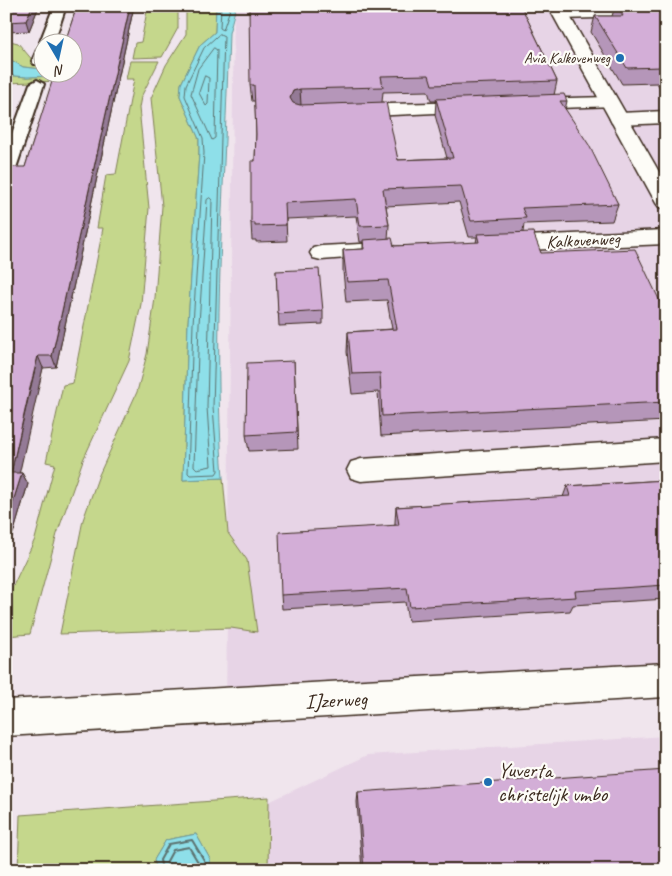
<svg xmlns="http://www.w3.org/2000/svg" width="672" height="876" font-family="Caveat,sans-serif">
	<style>
		.built { fill: #e7d4e6 }
		.green { fill: #c5d78c; stroke: #808055 }
		.water { fill: #8edfe9; stroke: #6d9798 }
		.lines { fill: none; stroke-linecap: round; stroke-linejoin: round }
		.shore-far1 { stroke: #5c726f; stroke-width: 1 }
		.shore { stroke: #5c726f; stroke-width: 2 }
		.pedestrian-casing { stroke: #3b2a1e; stroke-width: 4 }
		.minor-casing { stroke: #3b2a1e; stroke-width: 3 }
		.tertiary-casing { stroke: #3b2a1e; stroke-width: 3 }
		.pedestrian { fill: #fdfcf7; fill-rule: evenodd }
		.minor { fill: #fdfcf7; fill-rule: evenodd }
		.tertiary { fill: #fdfcf7; fill-rule: evenodd }
		.wall { fill: #b596b9; stroke: #3b2a1e; fill-rule: evenodd }
		.shaded-wall { fill: #947a96; stroke: #3b2a1e }
		.building { fill: #d3aed7; stroke: #3b2a1e }
		.poi-dot { fill: #1f6fb2; stroke: #fdfcf7; stroke-width: 2 }
		.labels { text-anchor: middle; dominant-baseline: central; stroke-width: 4.5; stroke-linejoin: round; paint-order: stroke }
		.far-poi-label { font-size: 15px; fill: #3b2a1e; stroke: #fdfcf7; text-anchor: end }
		.street-label { font-size: 18px; fill: #3b2a1e; stroke: #fdfcf7 }
		.near-street-label { font-size: 21px; fill: #3b2a1e; stroke: #fdfcf7 }
		.near-poi-label { font-size: 21px; fill: #3b2a1e; stroke: #fdfcf7; text-anchor: start }
	</style>
	<rect width="100%" height="100%" fill="#f0e5ed"/>
	<filter id="ink" filterUnits="userSpaceOnUse"><feTurbulence type="fractalNoise" baseFrequency=".02" numOctaves="2"/><feDisplacementMap in="SourceGraphic" scale="10" xChannelSelector="R" yChannelSelector="G"/><feConvolveMatrix kernelMatrix="1 2 1 2 8 2 1 2 1" color-interpolation-filters="sRGB"/></filter>
	<g filter="url(#ink)">
		<!-- built -->
		<g class="built">
			<path d="M234,6H666V679L226,706Z"/>
			<path d="M666,736V870H251L254,809L368,755Z"/>
		</g>
		<!-- green -->
		<g class="green">
			<path d="M148,6H178V28L162,57L132,58L135,43L141,42Z"/>
			<path d="M186,6H216L215,32L200,45L181,84L180,96L199,139V153L188,323L183,480L223,478L228,533L247,560L257,632L231,628L60,634L83,520L99,475L137,392L147,354L155,298L162,206L151,98L166,65L186,34Z"/>
			<path d="M6,40L18,43L34,62H42V69L23,67L6,57Z"/>
			<path d="M130,61H159L141,97L139,108L149,208L141,304L129,361L83,460L57,534L30,634L6,636V601L35,539L55,464L46,462L63,385L73,383L103,228H97L106,175L116,174L134,79H126Z"/>
			<path d="M6,75L27,77L87,75L116,79L6,83Z"/>
			<path d="M269,797L268,870H210V859L196,834L166,840L154,860L157,870H18L20,815Z"/>
		</g>
		<!-- water -->
		<g class="water">
			<path d="M216,6H236L229,33C225,181 212,330 223,478L183,480L188,323L199,153V139L180,96L181,84L200,45L215,32Z"/>
			<path d="M6,57L23,67L42,69V72L87,75L27,77L6,75Z"/>
			<path d="M196,834L210,859V870H157L154,860L166,840Z"/>
		</g>
		<g class="lines">
			<!-- shore-far1 -->
			<g class="shore-far1">
				<path d="M221,6L220,28L223,30L231,6"/>
				<path d="M220,34L224,36L213,407L218,471L216,474L190,475L188,473L193,324L204,153L203,138L185,96L186,85L204,48Z"/>
				<path d="M214,48L217,50L215,138L212,140L191,94L198,69Z"/>
				<path d="M205,76L209,78L208,104L206,106L199,93Z"/>
				<path d="M210,198L212,200L207,407L211,466L197,469L194,466L199,324L207,200Z"/>
			</g>
			<!-- shore -->
			<g class="shore">
				<path d="M162,870L160,860L169,844L192,840L204,860L205,870"/>
				<path d="M168,870L167,861L173,850L189,847L198,862L199,870"/>
			</g>
			<defs>
				<g id="pedestrian">
					<path d="M54,6H66L54,42H42V45L40,42Z"/>
					<path d="M42,49V64H34L32,61L37,50Z"/>
					<path d="M37,80L44,84L14,174L6,179V150L30,84Z"/>
				</g>
				<g id="minor">
					<path d="M666,6V16L561,19L553,14L561,9Z"/>
					<path d="M609,97L615,98L618,102L615,106L530,109L524,108L521,104L524,100L530,99Z"/>
					<path d="M472,102L478,103L481,107L478,111L350,117L344,115L341,111L344,107L350,105Z"/>
					<path d="M666,111V123L619,125L612,123L610,119L612,115L619,113Z"/>
					<path d="M666,230V244L500,251L492,249L489,244L492,239L500,237Z"/>
					<path d="M380,243L388,245L391,250L388,255L321,260L313,258L310,253L313,248L321,246Z"/>
					<path d="M666,439V461L361,481L351,478L347,470L351,462L361,459Z"/>
					<path d="M666,663V697L6,736V700Z"/>
				</g>
				<path id="tertiary" d="M548,6H564L666,184V209L659,207L656,203Z"/>
			</defs>
			<!-- pedestrian casing -->
			<use href="#pedestrian" class="pedestrian-casing"/>
			<!-- minor casing -->
			<use href="#minor" class="minor-casing"/>
			<!-- tertiary casing -->
			<use href="#tertiary" class="tertiary-casing"/>
			<!-- pedestrian -->
			<use href="#pedestrian" class="pedestrian"/>
			<!-- minor -->
			<use href="#minor" class="minor"/>
			<!-- tertiary -->
			<use href="#tertiary" class="tertiary"/>
		</g>
		<!-- wall -->
		<g class="wall">
			<path d="M6,6H39L29,31L6,32Z"/>
			<path d="M77,6H134L56,367L43,368L35,399L19,473H22L28,484L14,531L25,167Z"/>
			<path d="M412,6H521L557,81L554,95L567,101L565,110L618,204L612,221L524,224L523,232L541,253L666,314V421L381,436L378,392L352,394L347,352L348,332L392,329L387,300L346,302L343,271V250L363,249V242H360L356,216L286,219L287,241L256,242V240H252L251,223L255,161L256,134L255,101H252L250,85L364,10L412,8ZM428,91L431,101H436L435,115L447,158L398,160L382,102L383,92ZM459,202L469,237H477L476,243L394,246L388,239L389,225L386,206Z"/>
			<path d="M615,6H666V91H662L657,83L622,84L591,32L595,16H612Z"/>
			<path d="M276,271L323,311V324L279,326Z"/>
			<path d="M294,361L298,449L249,451L246,435Z"/>
			<path d="M666,480V599L573,605L570,611L408,621L405,602L282,609L281,595L395,525V522L396,507L563,497L567,486Z"/>
			<path d="M358,792L666,870H362L357,802Z"/>
		</g>
		<!-- shaded-wall -->
		<g class="shaded-wall">
			<path d="M32,6H39L29,31L26,21Z"/>
			<path d="M130,6H134L56,367L52,356Z"/>
			<path d="M300,89L301,105L293,107L290,98L293,91Z"/>
			<path d="M38,356L43,368L17,484L11,473Z"/>
			<path d="M22,473L28,484L14,531L6,550V524Z"/>
		</g>
		<!-- building -->
		<g class="building">
			<path d="M6,6H32L26,21L6,22Z"/>
			<path d="M77,6H130L52,356H38L30,388L11,473H22L6,524V180L11,167H25L55,72H72V42H65Z"/>
			<path d="M249,6H363L364,10L418,8L417,6H521L557,81L432,85L429,75L381,76L383,87L300,89L293,91L290,98L293,103L300,105L386,102L398,160L453,158L436,99L564,94L567,101H560L589,145L618,204L522,208L526,218L471,221L461,186L383,189L389,225L360,226L356,199L285,203L286,225L255,226V223H251V161H255L256,134L254,85H250Z"/>
			<path d="M617,6H666V72L662,67L627,68L595,16H623Z"/>
			<path d="M533,232L541,253L635,249L666,314V402L382,416L380,373L352,374L348,332L397,329L388,280L347,282L343,250L364,249L363,240L392,238L394,246L479,242L477,234Z"/>
			<path d="M319,269L323,311L278,314L276,271Z"/>
			<path d="M294,361L297,432L246,435L247,363Z"/>
			<path d="M666,480V585L575,591L576,597L410,607L407,588L281,595L279,532L399,525L396,507L570,496L567,486Z"/>
			<path d="M666,770V870H364L358,792Z"/>
		</g>
	</g>
	<!-- markers -->
	<g class="poi-dot">
		<circle cx="620" cy="58" r="5"/>
		<circle cx="488" cy="782" r="5"/>
	</g>
	<g class="labels">
		<!-- far-poi labels -->
		<g class="far-poi-label">
			<text x="610" y="58">Avia Kalkovenweg</text>
		</g>
		<!-- street labels -->
		<g class="street-label">
			<text transform="translate(583 240) rotate(-3)">Kalkovenweg</text>
		</g>
		<!-- near-street labels -->
		<g class="near-street-label">
			<text transform="translate(336 700) rotate(-3)">IJzerweg</text>
		</g>
		<!-- near-poi labels -->
		<g class="near-poi-label">
			<text x="498" y="770">Yuverta<tspan x="498" dy="24">christelijk vmbo</tspan></text>
		</g>
	</g>
	<!-- margin -->
	<rect width="672" height="876" fill="none" stroke="#fdfcf7" stroke-width="25"/>
	<rect x="12" y="12" width="647" height="851" fill="none" stroke="#3b2a1e" stroke-width="2" filter="url(#ink)"/>
	<!-- north arrow -->
	<g transform="translate(58 58) rotate(171)"><circle r="24" fill="#fdfcf7" stroke="#afa8a0"/>
	<path d="M0-4L9 19L0 12L-9 19Z" fill="#1f6fb2"/>
	<text y="-8" font-size="14" font-weight="bold" text-anchor="middle" fill="#3b2a1e">N</text>
	</g>
</svg>
